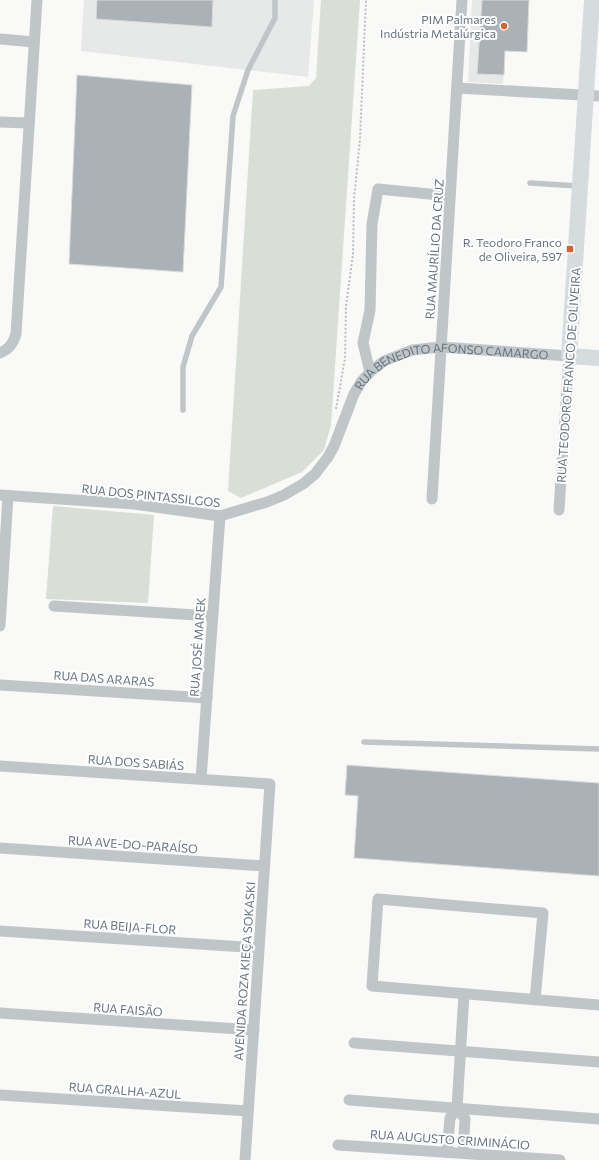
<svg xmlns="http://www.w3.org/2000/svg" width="599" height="1160" font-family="Commissioner,sans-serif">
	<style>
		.built { fill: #e7e8e8 }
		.green { fill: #d9ded6 }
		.building { fill: #aab2b7; stroke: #dbdbd9 }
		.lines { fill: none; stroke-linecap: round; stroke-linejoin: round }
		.path { stroke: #bbbec0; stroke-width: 2; stroke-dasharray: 2 2; stroke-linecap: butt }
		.service { stroke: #c0c5c8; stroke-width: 5.5 }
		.minor { stroke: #c0c5c8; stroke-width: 11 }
		.secondary { stroke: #d6dbde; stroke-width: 16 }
		.poi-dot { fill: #da6036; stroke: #fff; stroke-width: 1.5 }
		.labels { text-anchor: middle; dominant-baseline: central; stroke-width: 4; stroke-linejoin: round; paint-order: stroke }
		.poi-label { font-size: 12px; fill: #667480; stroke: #fff; text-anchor: end }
		.street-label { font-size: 12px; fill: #667480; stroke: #fff }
	</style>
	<rect width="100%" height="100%" fill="#f9f9f7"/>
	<!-- built -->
	<g class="built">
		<path d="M84,0H314L308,77L81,51Z"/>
		<path d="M472,0H529L527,52L505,51L503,84L468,82Z"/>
	</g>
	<!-- green -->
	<g class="green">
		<path d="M321,0H360L331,425L324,450L302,472L241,498L228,491L253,90L309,86L316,78Z"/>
		<path d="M53,506L154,515L148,603L46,599Z"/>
	</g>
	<!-- building -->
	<g class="building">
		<path d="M97,0H213L212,27L96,19Z"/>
		<path d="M482,0H529L527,52L505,51L504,75L477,74Z"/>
		<path d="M77,75L192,85L183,272L69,264Z"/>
		<path d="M347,765L599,783V876L354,858L358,796L345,795Z"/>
	</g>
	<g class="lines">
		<!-- path -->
		<path class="path" d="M336,409L345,358L346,306L353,254L354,199L360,139L366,0"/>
		<!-- service -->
		<g class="service">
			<path d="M530,183L578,186"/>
			<path d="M183,410V367L192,336L221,287L233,116L248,70L275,18V0"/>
			<path d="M364,742L599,749"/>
		</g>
		<!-- minor -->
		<g class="minor">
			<path d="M0,39L34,42"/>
			<path d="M457,88L599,96"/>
			<path d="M0,122L29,123"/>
			<path d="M0,353C9,349 13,344 16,334L37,0"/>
			<path d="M370,372L363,343L370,310L372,224L378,189L450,196"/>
			<path id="s1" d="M0,495L134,504L220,516L267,502L284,495L303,484L315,474L328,457L334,446L354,394L361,382L370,372L384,361L412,350L441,347L569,356L559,510"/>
			<path d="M432,499L462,0"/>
			<path d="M54,606L212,616"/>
			<path d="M0,626L8,496"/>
			<path d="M0,685L207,698"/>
			<path d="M0,766L270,784L245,1160"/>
			<path d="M201,779L220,516"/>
			<path d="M0,848L264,866"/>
			<path d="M0,931L259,948"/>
			<path d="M535,1000L543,913L378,899L372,986L599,1005"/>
			<path d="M0,1013L254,1030"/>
			<path d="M354,1043L599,1062"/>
			<path d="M0,1095L248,1111"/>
			<path d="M349,1100L599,1119"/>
			<path d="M457,1108L465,1119L463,1153"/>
			<path d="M338,1145L560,1160"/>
			<path d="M447,1152L450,1118L457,1108L464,994"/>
		</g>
		<!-- secondary -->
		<path class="secondary" d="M592,0L569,356L599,358"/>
	</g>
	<!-- markers -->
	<g class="poi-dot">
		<circle cx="504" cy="26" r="4"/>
		<rect x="566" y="245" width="8" height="8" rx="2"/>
	</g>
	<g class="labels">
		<!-- poi labels -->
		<g class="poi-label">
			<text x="496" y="19">PIM Palmares<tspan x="496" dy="14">Indústria Metalúrgica</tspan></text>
			<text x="562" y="242">R. Teodoro Franco<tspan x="562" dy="14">de Oliveira, 597</tspan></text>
		</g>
		<!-- street labels -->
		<g class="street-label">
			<text transform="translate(434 249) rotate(-86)">RUA MAURÍLIO DA CRUZ</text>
			<text stroke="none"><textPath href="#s1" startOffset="525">RUA BENEDITO AFONSO CAMARGO</textPath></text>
			<text transform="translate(568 375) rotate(-86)">RUA TEODORO FRANCO DE OLIVEIRA</text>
			<text transform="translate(151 495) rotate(6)">RUA DOS PINTASSILGOS</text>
			<text transform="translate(197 647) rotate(-86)">RUA JOSÉ MAREK</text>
			<text transform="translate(104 678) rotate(4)">RUA DAS ARARAS</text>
			<text transform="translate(136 762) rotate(4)">RUA DOS SABIÁS</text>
			<text transform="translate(133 844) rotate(4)">RUA AVE-DO-PARAÍSO</text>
			<text transform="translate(130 926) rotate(4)">RUA BEIJA-FLOR</text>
			<text transform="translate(244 971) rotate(-86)">AVENIDA ROZA KIEÇA SOKASKI</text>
			<text transform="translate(128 1009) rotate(4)">RUA FAISÃO</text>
			<text transform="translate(125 1090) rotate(4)">RUA GRALHA-AZUL</text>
			<text transform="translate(450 1139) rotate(4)">RUA AUGUSTO CRIMINÁCIO</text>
		</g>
	</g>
</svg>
